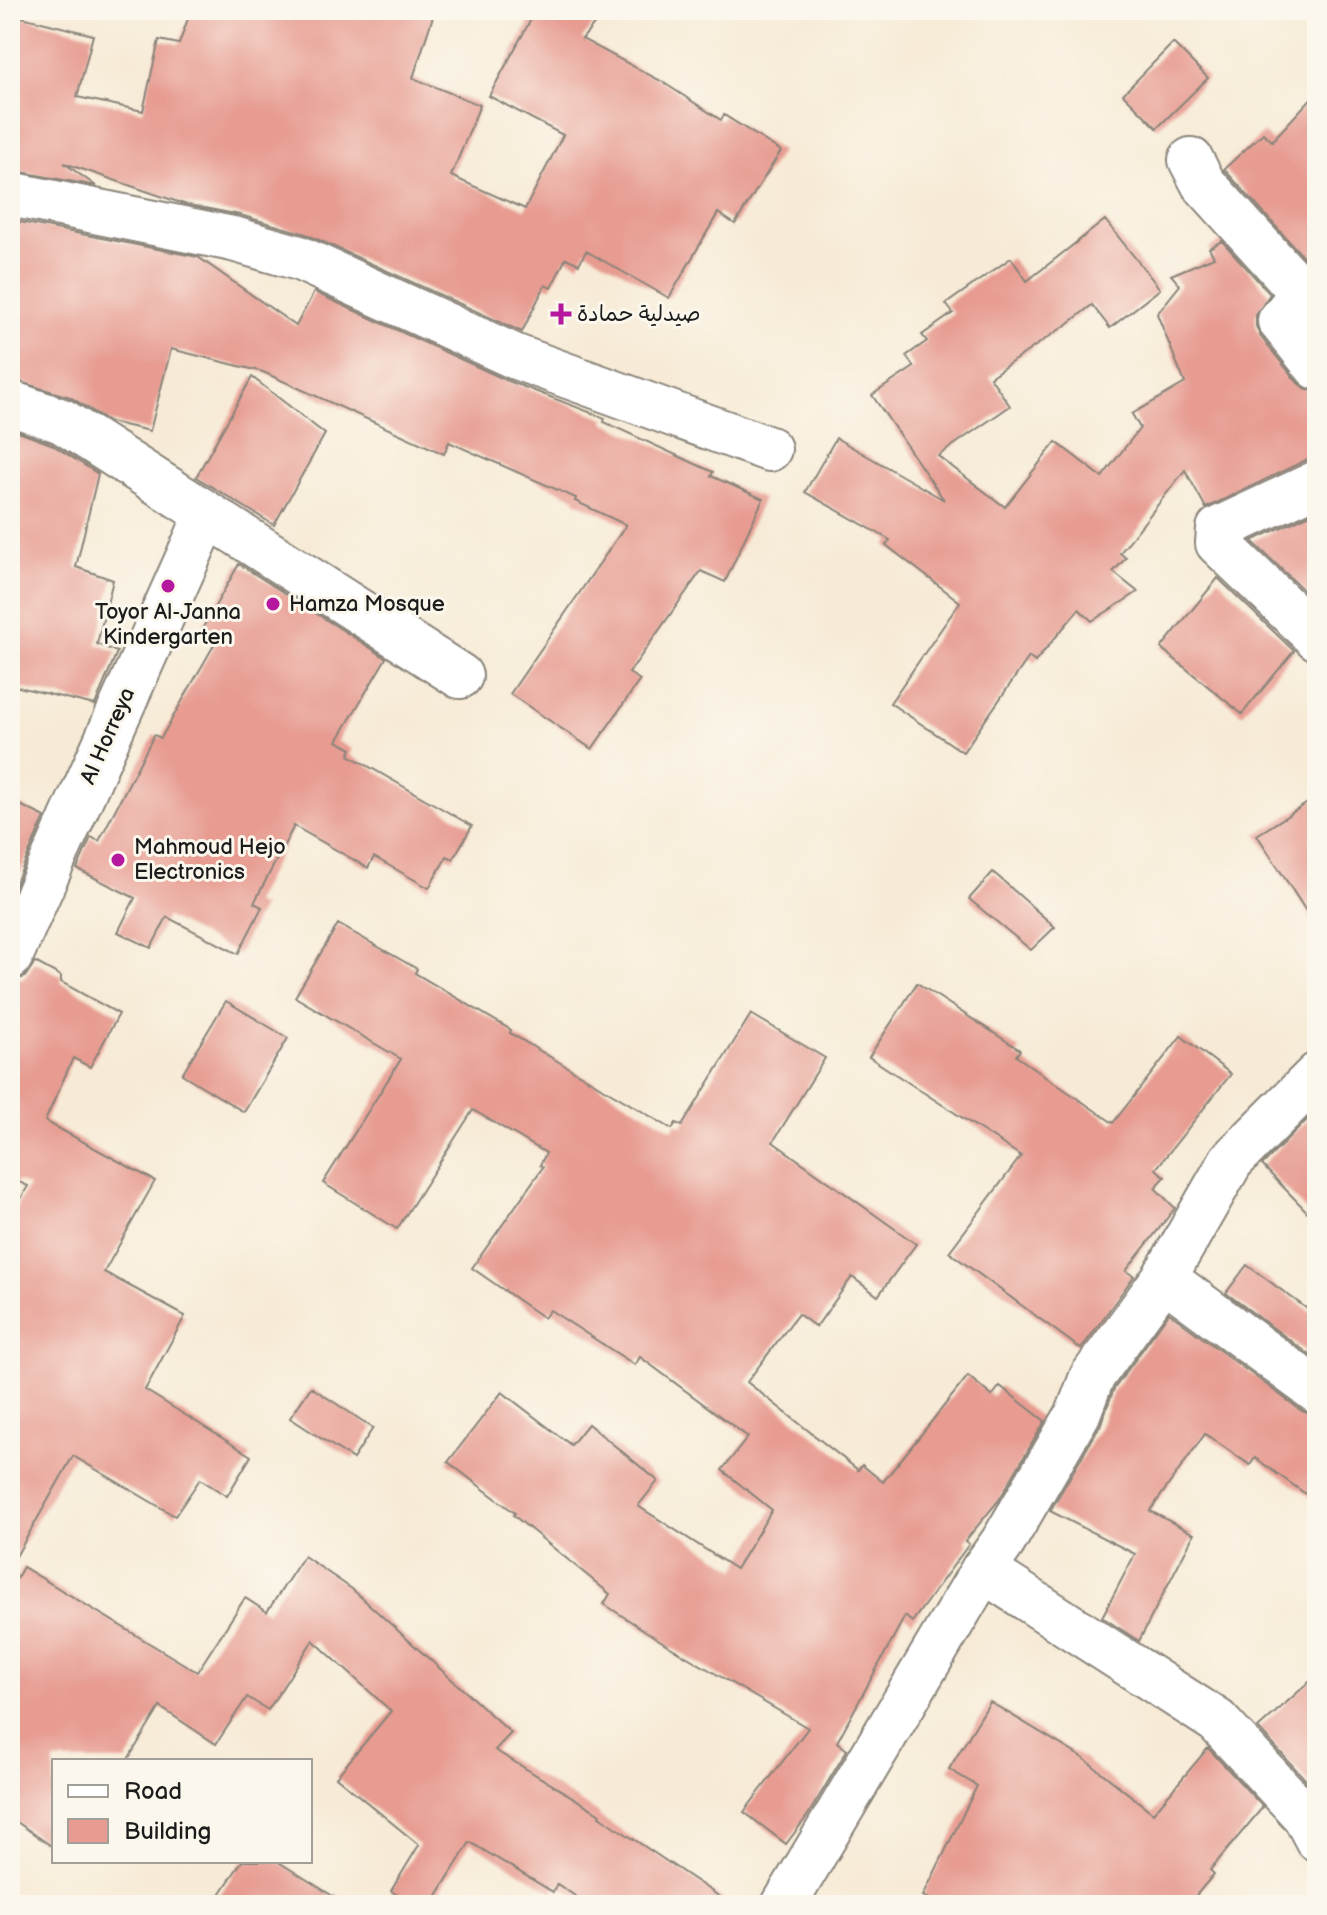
<svg xmlns="http://www.w3.org/2000/svg" width="1327" height="1915" font-family="'Balsamiq Sans','Playpen Sans Arabic',sans-serif">
	<style>
		.building { fill: #e79b91 }
		.lines { fill: none; stroke-linecap: round; stroke-linejoin: round }
		.street-casing { stroke: #8a847a; stroke-width: 48 }
		.street { stroke: #fff; stroke-width: 44 }
		.poi-dot { fill: #b5179e; stroke: #fbf7ec; stroke-width: 3 }
		.labels { text-anchor: middle; dominant-baseline: central; stroke-width: 6; stroke-linejoin: round; paint-order: stroke }
		.poi-label { font-size: 22px; fill: #1c1c1c; stroke: #fbf7ec; text-anchor: start }
		.street-label { font-size: 22px; fill: #1c1c1c; stroke: #fbf7ec }
	</style>
	<rect width="100%" height="100%" fill="#fbf7ec"/>
	<filter id="ink" filterUnits="userSpaceOnUse"><feTurbulence type="fractalNoise" baseFrequency=".0125" numOctaves="2"/><feDisplacementMap in="SourceGraphic" scale="16" xChannelSelector="R" yChannelSelector="G"/><feConvolveMatrix kernelMatrix="1 2 1 2 8 2 1 2 1" color-interpolation-filters="sRGB"/></filter>
	<filter id="wash" filterUnits="userSpaceOnUse"><feTurbulence type="fractalNoise" baseFrequency=".006" numOctaves="4" result="noise"/><feDisplacementMap in="SourceGraphic" scale="32" xChannelSelector="R" yChannelSelector="G"/><feGaussianBlur stdDeviation="1.8" result="paint"/><feColorMatrix in="noise" values="0 0 0 0 0 0 0 0 0 0 0 0 0 0 0 0 0 1.4 0 .05"/><feComposite in="paint" operator="in"/></filter>
	<g filter="url(#wash)">
		<rect width="100%" height="100%" fill="#f7ebd7"/>
		<g id="blocks">
			<!-- building -->
			<g class="building">
				<path d="M191,10H435L413,78L480,105L451,176L525,209L563,135L489,96L536,10H606L582,39L661,81L721,120L724,115L781,151L735,224L718,213L669,298L586,251L579,264L566,258L551,288L545,285L522,332L306,234L240,215L184,204L64,163L96,186L10,170V14L93,35L77,97L143,111L159,40L179,44Z"/>
				<path d="M1173,43L1208,78L1157,128L1123,94Z"/>
				<path d="M1317,92V272L1224,169L1263,133L1272,141Z"/>
				<path d="M10,220L198,257L296,326L314,292L506,380L605,418L604,422L713,472L711,476L763,499L725,582L701,571L629,673L640,680L592,749L510,694L626,525L575,501L576,498L449,442L444,454L263,372L171,349L150,431L110,422L70,397L10,379Z"/>
				<path d="M1105,220L1160,289L1110,328L1092,305L1069,323L990,377L1010,406L938,456L1005,507L1056,442L1102,477L1140,428L1132,414L1185,383L1157,314L1180,285L1171,275L1214,257L1209,248L1222,241L1270,294L1256,315V326L1260,336L1298,383L1307,390L1317,391V458L1306,460L1206,508L1185,470L1120,553L1126,558L1113,572L1138,592L1092,621L1079,609L1035,662L1029,657L963,752L890,703L960,602L886,545L890,540L805,492L836,438L944,500L872,395L914,367L906,356L927,341L922,335L953,313L946,304L1011,258L1027,281Z"/>
				<path d="M252,377L325,434L274,525L196,477Z"/>
				<path d="M10,429L51,444L98,474L76,567L113,580L97,644L117,652L95,705L10,685Z"/>
				<path d="M1310,514L1317,519V603L1252,541Z"/>
				<path d="M239,564L386,658L337,741L352,749L349,755L472,826L453,859L447,856L429,888L374,857L368,868L294,826L254,903L262,907L238,954L167,917L151,948L118,932L135,898L77,869L91,837L99,841L154,735L161,738L218,638L202,629Z"/>
				<path d="M1218,578L1294,651L1242,714L1161,648Z"/>
				<path d="M1317,797V928L1257,835Z"/>
				<path d="M10,800L45,817L10,896Z"/>
				<path d="M993,872L1055,927L1031,950L969,899Z"/>
				<path d="M338,924L417,969L415,973L511,1030L510,1033L672,1129L676,1123L682,1126L751,1014L825,1058L773,1142L916,1244L878,1296L852,1277L816,1327L798,1314L747,1382L858,1470L862,1465L883,1482L968,1376L992,1396L1000,1386L1045,1421L999,1500L965,1541L969,1544L912,1622L905,1616L837,1742L847,1750L808,1815L786,1844L744,1812L808,1728L667,1645L604,1604L610,1594L513,1515L515,1513L448,1462L502,1392L571,1445L588,1424L658,1481L638,1506L736,1569L772,1510L722,1470L748,1437L640,1357L635,1365L550,1310L544,1318L472,1268L543,1167L540,1165L546,1153L473,1110L397,1229L323,1183L401,1059L295,997Z"/>
				<path d="M35,962L61,976V982L119,1014L90,1067L73,1058L45,1121L155,1181L104,1272L185,1316L145,1390L251,1456L227,1496L200,1479L175,1516L73,1456L10,1567V1218L28,1186L17,1181L10,1198V982L25,977Z"/>
				<path d="M917,983L1020,1050L1016,1056L1113,1123L1181,1036L1231,1074L1156,1169L1165,1177L1155,1188L1175,1208L1126,1271L1134,1276L1081,1349L949,1252L1021,1156L869,1057Z"/>
				<path d="M226,1001L288,1038L244,1112L182,1074Z"/>
				<path d="M1317,1110V1222L1262,1165Z"/>
				<path d="M1247,1265L1317,1316V1360L1226,1293Z"/>
				<path d="M1169,1313L1302,1411L1317,1416V1502L1255,1458L1250,1465L1205,1434L1150,1511L1194,1534L1139,1641L1102,1617L1135,1554L1050,1511L1100,1426L1114,1389Z"/>
				<path d="M311,1387L373,1428L353,1459L290,1418Z"/>
				<path d="M304,1556L352,1589L511,1733L495,1750L600,1814L599,1816L732,1905H589L557,1884L553,1892L470,1842L431,1905H414L391,1891L419,1845L336,1777L391,1711L313,1640L268,1710L247,1697L216,1744L160,1707L127,1761H54V1848L10,1817V1590L23,1567L197,1672L245,1598L267,1612Z"/>
				<path d="M1317,1675V1792L1258,1728Z"/>
				<path d="M990,1702L1083,1758L1153,1813L1208,1748L1263,1807L1210,1870L1214,1874L1188,1905H941L923,1896L977,1786L949,1769Z"/>
				<path d="M242,1861H277L347,1905H213Z"/>
			</g>
		</g>
	</g>
	<g filter="url(#ink)">
		<use href="#blocks" fill-opacity="0" stroke="#8a847a" stroke-width="2"/>
		<g class="lines">
			<defs>
				<g id="street">
					<path d="M1191,160L1203,183L1298,288L1301,294L1280,321L1317,367"/>
					<path d="M10,194L233,239L299,258L516,357L769,449"/>
					<path d="M10,403L62,421L460,676"/>
					<path d="M1317,483L1219,529L1218,543L1317,638"/>
					<path d="M10,957L207,515"/>
					<path d="M1317,1075L1231,1161L1164,1278L1092,1377L1078,1414L1003,1542L983,1570L1217,1721L1305,1816L1317,1839"/>
					<path d="M1164,1278L1317,1391"/>
					<path d="M784,1905L983,1570"/>
				</g>
			</defs>
			<!-- street casing -->
			<use href="#street" class="street-casing"/>
			<!-- street -->
			<use href="#street" class="street"/>
		</g>
	</g>
	<!-- markers -->
	<g class="poi-dot">
		<path d="M557 302h8v8h8v8h-8v8h-8v-8h-8v-8h8z"/>
		<circle cx="168" cy="586" r="8"/>
		<circle cx="273" cy="604" r="8"/>
		<circle cx="118" cy="860" r="8"/>
	</g>
	<g class="labels">
		<!-- poi labels -->
		<g class="poi-label">
			<text x="577" y="314">صيدلية حمادة</text>
			<text x="289" y="604">Hamza Mosque</text>
			<text x="168" y="612" text-anchor="middle">Toyor Al-Janna<tspan x="168" dy="25">Kindergarten</tspan></text>
			<text x="134" y="847">Mahmoud Hejo<tspan x="134" dy="25">Electronics</tspan></text>
		</g>
		<!-- street labels -->
		<g class="street-label">
			<text transform="translate(108 736) rotate(-66)">Al Horreya</text>
		</g>
	</g>
	<!-- margin -->
	<rect width="1327" height="1915" fill="none" stroke="#fbf7ec" stroke-width="40"/>
	<!-- legend -->
	<rect x="52" y="1759" width="260" height="104" fill="#fbf7ec" stroke="#a29f99" stroke-width="2"/>
	<rect x="68" y="1785" width="40" height="12" fill="#ffffff" stroke="#a29f99" stroke-width="2"/>
	<text x="124" y="1799" font-size="24" fill="#1c1c1c">Road</text>
	<rect x="68" y="1819" width="40" height="24" fill="#e79b91" stroke="#a29f99" stroke-width="2"/>
	<text x="124" y="1839" font-size="24" fill="#1c1c1c">Building</text>
</svg>
